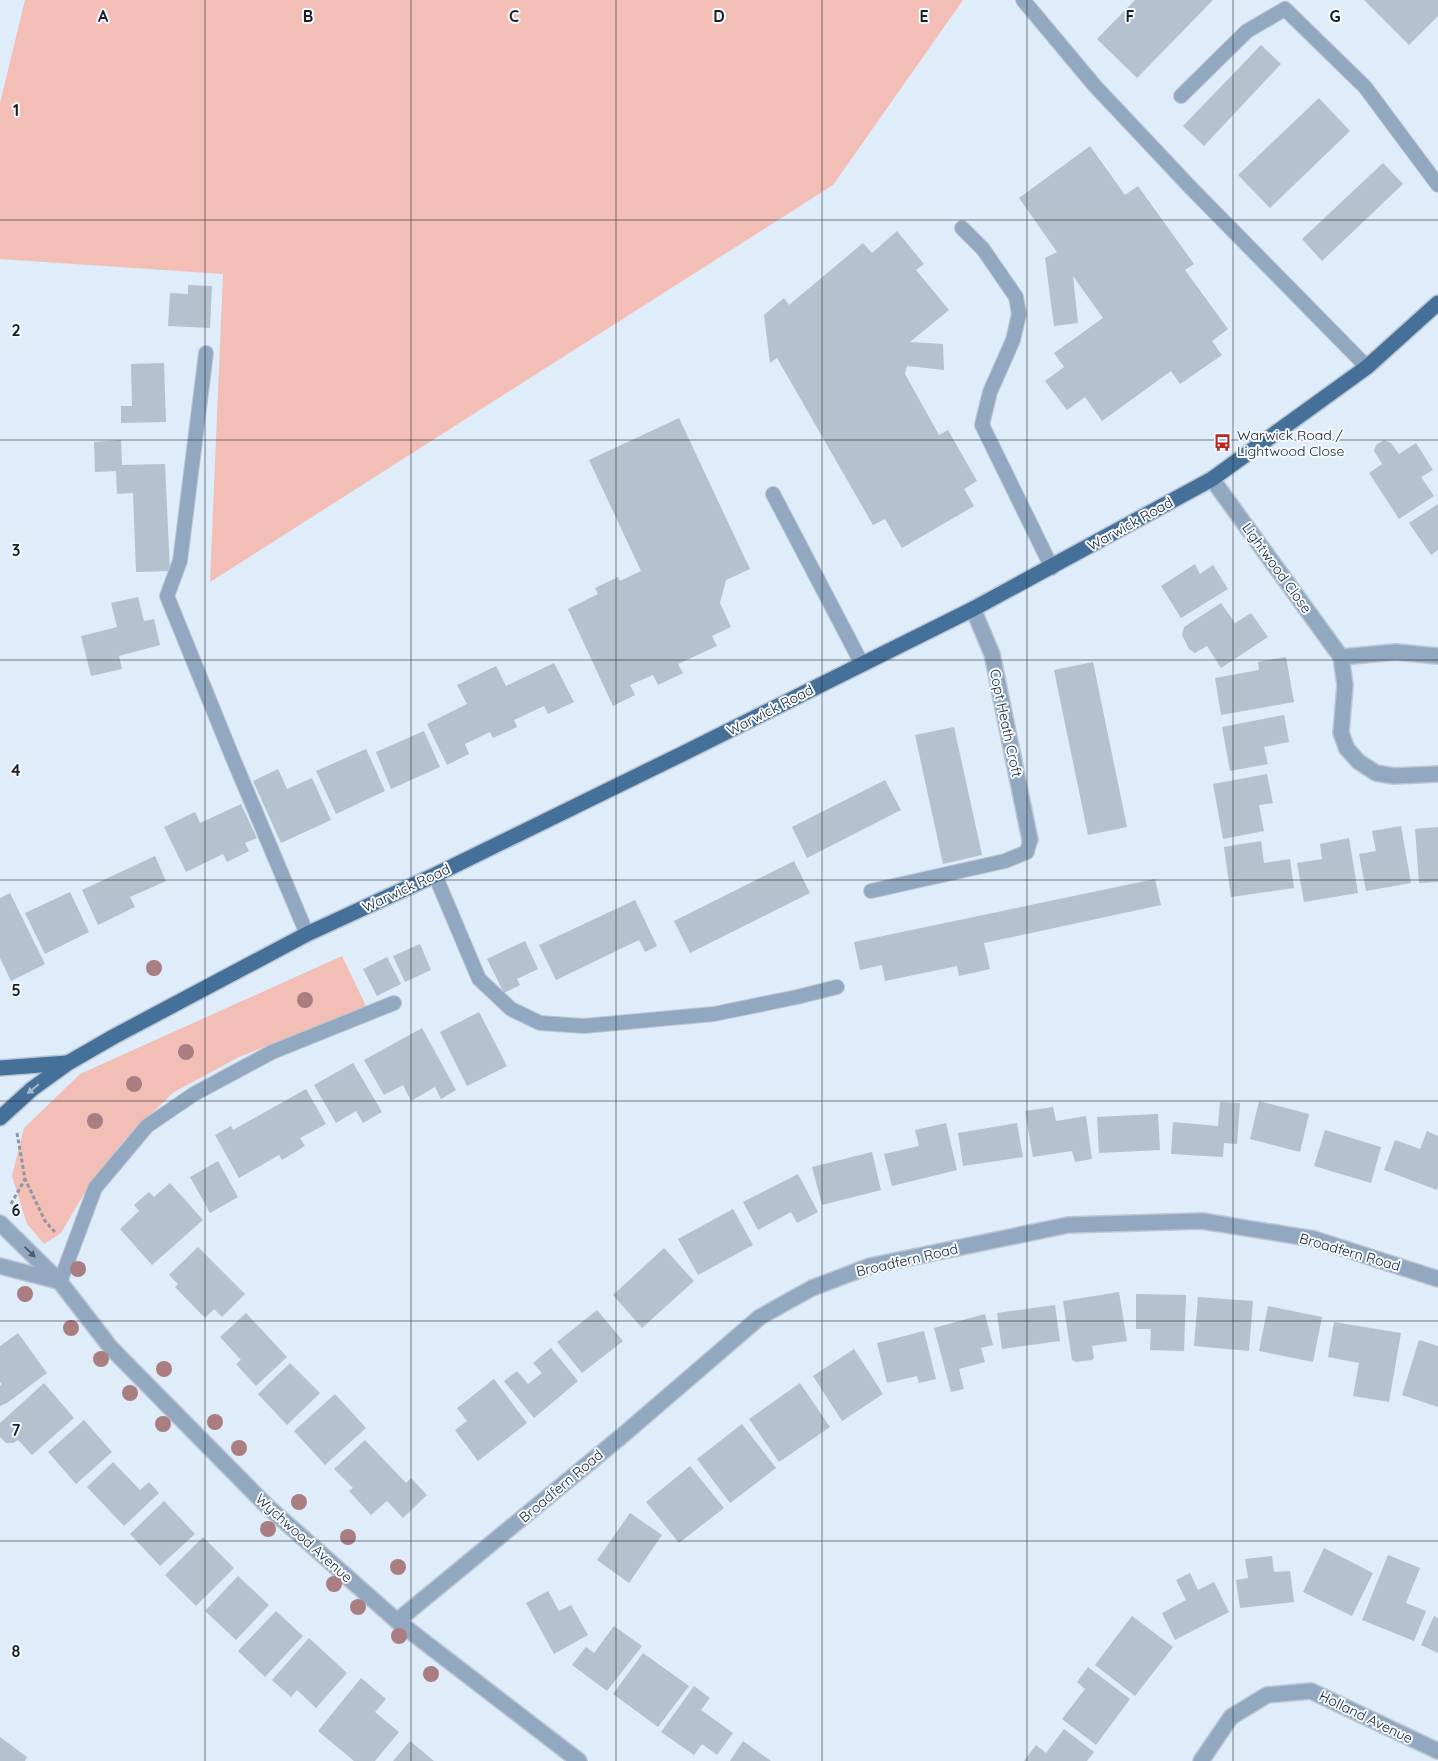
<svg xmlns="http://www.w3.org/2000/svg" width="1438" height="1761" font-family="Quicksand,sans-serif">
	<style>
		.green { fill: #f2beb6 }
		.building { fill: #b4c1ce }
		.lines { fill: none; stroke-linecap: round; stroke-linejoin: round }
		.service-casing { stroke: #bcc7d3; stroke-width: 16 }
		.minor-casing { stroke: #bcc7d3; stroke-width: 18 }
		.primary-casing { stroke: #bcc7d3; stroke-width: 18 }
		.path { stroke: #8e97a2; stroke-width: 3; stroke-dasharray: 4 2.5; stroke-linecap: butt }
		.service { stroke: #91a8c0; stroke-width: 14 }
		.minor { stroke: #91a8c0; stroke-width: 15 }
		.primary { stroke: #44709a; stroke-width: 15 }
		.tree { fill: #aa7d80 }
		.oneway { fill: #a4bbd1 }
		.oneway2 { fill: #505d6a }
		.grid { fill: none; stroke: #1a1f24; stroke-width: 1; stroke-opacity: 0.55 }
		.labels { text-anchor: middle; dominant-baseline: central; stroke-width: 4; stroke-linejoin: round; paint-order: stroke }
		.poi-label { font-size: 14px; fill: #1a1f24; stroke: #f3f9fe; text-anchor: start }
		.street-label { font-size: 14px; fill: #1a1f24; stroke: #f3f9fe }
		.grid-label { font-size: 16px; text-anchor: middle; font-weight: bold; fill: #1a1f24; stroke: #f3f9fe; stroke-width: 4; stroke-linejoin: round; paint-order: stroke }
	</style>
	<rect width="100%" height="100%" fill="#dfecfa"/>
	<!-- green -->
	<g class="green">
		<path d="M25,0H963L833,185L210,582L223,274L0,259V103Z"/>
		<path d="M342,956L366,1006L239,1057L174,1092L125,1139L85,1192L61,1233L44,1244L27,1224L12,1176L24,1128L80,1074Z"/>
	</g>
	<!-- building -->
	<g class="building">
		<path d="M1135,0H1213L1137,78L1097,39Z"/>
		<path d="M1364,0H1438V16L1409,45Z"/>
		<path d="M1261,45L1281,64L1204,146L1183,126Z"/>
		<path d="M1319,98L1350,131L1270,208L1238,175Z"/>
		<path d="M1090,146L1125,195L1138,186L1194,264L1185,270L1228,329L1212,341L1222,355L1180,384L1171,371L1102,421L1085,397L1067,410L1045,381L1064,367L1054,353L1103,318L1073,276L1078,323L1054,326L1045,258L1057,252L1019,198Z"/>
		<path d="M1383,163L1403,184L1322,261L1302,239Z"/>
		<path d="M897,231L924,264L916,270L949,310L910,342L943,344L944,370L907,366L905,374L939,435L948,430L977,481L964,489L974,506L902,548L885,519L873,525L777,358L770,363L764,315L784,298L789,305L863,243L872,253Z"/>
		<path d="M188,285L212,286L210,328L168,326L170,293L188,294Z"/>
		<path d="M164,363L166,422L121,423V406H132L131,364Z"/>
		<path d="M679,418L750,569L726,580L720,603L731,627L712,636L717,646L678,664L683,673L658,685L653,675L630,685L635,695L613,706L568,609L598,594L595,588L618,577L620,581L641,571L589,460Z"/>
		<path d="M121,440L122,465L165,464L170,571L136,572L133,493L117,494L116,471L95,472L94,442Z"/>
		<path d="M1384,440L1391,443L1399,454L1416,443L1433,470L1421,477L1434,496L1399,519L1369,473L1382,464L1374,451L1376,445Z"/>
		<path d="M1438,504V550L1431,555L1409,523Z"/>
		<path d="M1195,564L1200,574L1213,565L1228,589L1181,618L1161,586Z"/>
		<path d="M138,597L144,621L154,619L160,645L119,656L122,669L91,676L81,636L117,627L111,603Z"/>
		<path d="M1221,603L1235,623L1251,613L1268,637L1221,668L1207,646L1195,653L1189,649L1182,635L1184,627Z"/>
		<path d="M1286,657L1294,702L1221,715L1215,678L1259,670L1258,662Z"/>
		<path d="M1093,662L1127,827L1088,835L1054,670Z"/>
		<path d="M554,663L574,702L548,714L544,706L514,720L517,727L493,738L490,732L465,744L469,754L447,765L427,724L467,704L457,685L496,666L506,686Z"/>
		<path d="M1284,715L1289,742L1264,747L1268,764L1230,771L1222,727Z"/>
		<path d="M954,727L982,855L943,864L915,735Z"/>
		<path d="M424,731L440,767L391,789L376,752Z"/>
		<path d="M366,749L385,791L336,814L316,771Z"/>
		<path d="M278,769L287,789L312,778L331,820L281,843L253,781Z"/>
		<path d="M1267,774L1273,803L1259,805L1264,831L1223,839L1213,784Z"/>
		<path d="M885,780L901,810L807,858L792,827Z"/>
		<path d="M241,804L257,838L245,843L249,851L227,862L223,854L186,872L164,827L195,812L200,823Z"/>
		<path d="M1401,826L1411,883L1366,891L1359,854L1376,851L1372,831Z"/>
		<path d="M1438,827V882L1419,883L1415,829Z"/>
		<path d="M1349,838L1358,893L1304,902L1297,863L1322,859L1320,844Z"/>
		<path d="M1261,841L1264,863L1290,859L1294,888L1231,897L1224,847Z"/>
		<path d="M155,856L166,881L130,897L135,907L98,925L82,890Z"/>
		<path d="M794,861L810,893L690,953L674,921Z"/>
		<path d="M1155,879L1161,905L984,943L990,969L959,976L957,966L885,981L882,965L860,970L854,942Z"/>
		<path d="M70,892L89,932L45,954L25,913Z"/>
		<path d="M10,893L45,964L11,981L0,958V898Z"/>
		<path d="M635,900L657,946L645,952L639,940L556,980L539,945Z"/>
		<path d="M525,941L538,969L517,979L520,985L504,993L487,959Z"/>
		<path d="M420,944L431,970L405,982L393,956Z"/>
		<path d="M387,957L401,984L377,996L363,969Z"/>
		<path d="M479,1012L507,1066L467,1086L440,1032Z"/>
		<path d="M422,1028L456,1090L441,1099L435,1087L411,1101L403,1085L384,1095L364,1060Z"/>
		<path d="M353,1063L382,1112L363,1123L356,1111L336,1123L314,1085Z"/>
		<path d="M306,1089L326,1124L300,1138L305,1146L282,1160L279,1155L239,1178L215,1135L231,1126L233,1130Z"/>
		<path d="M1259,1101L1309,1114L1300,1152L1250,1139Z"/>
		<path d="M1220,1102L1240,1103L1237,1144L1224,1143L1223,1157L1171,1154L1173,1122L1218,1126Z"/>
		<path d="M1053,1107L1056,1121L1086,1116L1092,1159L1075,1162L1072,1151L1033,1157L1025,1111Z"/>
		<path d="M1158,1114L1160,1150L1099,1153L1097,1117Z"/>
		<path d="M946,1123L957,1170L892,1186L884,1154L919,1146L915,1130Z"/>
		<path d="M1017,1123L1023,1157L963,1166L958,1133Z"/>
		<path d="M1325,1130L1381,1147L1371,1183L1314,1166Z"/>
		<path d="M1427,1131L1438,1136V1186L1437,1190L1384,1170L1395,1140L1420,1149Z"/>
		<path d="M872,1152L881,1190L822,1205L812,1167Z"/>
		<path d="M218,1161L238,1197L210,1213L190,1177Z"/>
		<path d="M798,1174L818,1212L797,1223L791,1212L758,1230L743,1202Z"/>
		<path d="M170,1183L203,1220L152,1265L120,1229L139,1211L134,1205L149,1192L154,1197Z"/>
		<path d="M733,1209L753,1245L698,1275L678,1239Z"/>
		<path d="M198,1247L245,1294L222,1317L214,1309L205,1318L175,1287L178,1284L169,1275Z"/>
		<path d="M664,1248L694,1281L642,1328L613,1295Z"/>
		<path d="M1119,1292L1127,1341L1092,1346L1094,1358L1092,1360L1076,1362L1072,1360L1063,1301Z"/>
		<path d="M1136,1294L1186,1295L1184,1351L1150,1350L1151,1329H1136Z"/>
		<path d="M1198,1297L1253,1301L1249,1351L1194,1346Z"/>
		<path d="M1055,1305L1060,1341L1002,1349L997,1313Z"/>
		<path d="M1268,1306L1322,1317L1313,1362L1259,1351Z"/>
		<path d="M597,1310L623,1341L582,1373L557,1342Z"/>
		<path d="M246,1313L287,1357L256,1386L236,1364L241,1360L220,1337Z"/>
		<path d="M985,1314L993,1345L981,1348L985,1362L959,1369L964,1389L951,1392L934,1328Z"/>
		<path d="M1334,1322L1401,1333L1389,1402L1353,1396L1359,1363L1328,1357Z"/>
		<path d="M924,1331L936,1379L919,1383L917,1376L887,1383L877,1343Z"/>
		<path d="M18,1333L47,1373L7,1403L0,1406V1386L2,1384L0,1382V1346Z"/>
		<path d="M1419,1340L1438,1346V1407L1402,1395Z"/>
		<path d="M551,1348L578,1381L534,1418L504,1381L517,1371L528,1384L542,1373L533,1363Z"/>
		<path d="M854,1349L883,1394L842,1421L813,1376Z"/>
		<path d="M290,1363L320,1393L287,1425L258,1394Z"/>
		<path d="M494,1379L527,1423L478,1461L455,1430L467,1421L457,1408Z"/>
		<path d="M44,1383L74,1418L32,1455L18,1440L13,1443H6L0,1437V1423Z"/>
		<path d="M800,1383L830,1427L779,1462L749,1419Z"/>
		<path d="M335,1394L366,1428L325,1465L294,1431Z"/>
		<path d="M84,1420L112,1452L76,1484L48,1452Z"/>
		<path d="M742,1424L776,1468L730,1503L697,1459Z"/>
		<path d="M365,1440L406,1483L411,1478L427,1495L403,1518L387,1501L371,1515L349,1491L353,1488L334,1469Z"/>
		<path d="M113,1462L140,1490L149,1482L159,1493L124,1526L87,1487Z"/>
		<path d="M690,1466L724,1508L679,1543L646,1502Z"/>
		<path d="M164,1501L195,1534L160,1566L130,1534Z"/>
		<path d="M630,1513L662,1535L629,1583L597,1560Z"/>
		<path d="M203,1537L234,1568L196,1606L165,1575Z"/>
		<path d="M1324,1548L1373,1573L1352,1616L1303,1592Z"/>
		<path d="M1388,1555L1420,1568L1406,1603L1426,1611L1414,1641L1362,1620Z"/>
		<path d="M1272,1556L1274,1572L1290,1571L1294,1602L1240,1608L1236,1580L1248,1578L1245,1559Z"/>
		<path d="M1190,1573L1198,1590L1214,1582L1229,1612L1175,1640L1162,1613L1186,1600L1176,1580Z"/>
		<path d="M238,1576L269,1605L236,1640L205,1611Z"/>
		<path d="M548,1591L559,1611L571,1605L588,1635L554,1654L526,1603Z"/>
		<path d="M276,1611L303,1636L265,1677L238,1651Z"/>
		<path d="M1132,1616L1173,1647L1135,1696L1095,1665Z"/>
		<path d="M1434,1616L1438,1618V1653L1421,1645Z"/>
		<path d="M614,1626L642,1646L607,1691L572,1665L586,1647L594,1653Z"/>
		<path d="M309,1638L347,1673L316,1708L297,1690L291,1697L272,1680Z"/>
		<path d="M643,1653L689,1686L658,1727L613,1694Z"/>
		<path d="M1088,1667L1130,1699L1096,1745L1062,1719L1085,1689L1077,1682Z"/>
		<path d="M361,1678L386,1699L375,1712L399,1732L375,1761H354L318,1731Z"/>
		<path d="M694,1686L710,1698L701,1710L733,1733L717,1755L702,1744L694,1755L661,1732Z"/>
		<path d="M1064,1729L1094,1752L1087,1761H1024L1036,1745L1046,1753Z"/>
		<path d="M0,1737L27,1757L25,1761H0Z"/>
		<path d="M410,1741L434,1761H393Z"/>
		<path d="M743,1741L771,1761H730Z"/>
	</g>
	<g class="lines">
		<defs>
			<g id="service">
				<path d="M1023,0L1095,86L1191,188L1367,367"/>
				<path d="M1181,96L1247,31L1285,9L1365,87L1438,185"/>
				<path d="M962,228L983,249L1016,297L1019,314L1013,340L990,392L982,425L1052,568"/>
				<path d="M206,353L180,561L167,596L232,756L307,934"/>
				<path d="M773,494L862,664"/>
				<path d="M435,875L479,979L511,1009L540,1023L584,1026L714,1014L797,997L837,987"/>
				<path d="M871,891L1005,861L1027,852L1030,840"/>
				<path d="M60,1282L95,1188L147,1126L194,1094L272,1052L394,1003"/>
			</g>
			<g id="minor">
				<path d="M1212,479L1341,657L1396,652L1438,656"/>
				<path d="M973,609L992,654L1030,840"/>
				<path d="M1341,657L1345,685L1341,733L1347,749L1359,762L1376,773L1394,776L1438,774"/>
				<path d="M0,1223L60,1282L111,1348L267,1506L397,1621L579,1761"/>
				<path d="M0,1266L58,1281"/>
				<path d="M397,1621L623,1435L760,1317L812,1288L870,1266L1068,1225L1202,1221L1314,1239L1438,1279"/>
				<path d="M1201,1761L1231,1717L1267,1695L1311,1691L1438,1751"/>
			</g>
			<g id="primary">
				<path d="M0,1068L67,1063"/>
				<path d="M0,1118L32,1089L68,1063L113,1037L307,934L435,875L682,754L973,609L1212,479L1367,367L1438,303"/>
			</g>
		</defs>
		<!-- service casing -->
		<use href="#service" class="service-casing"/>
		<!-- minor casing -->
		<use href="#minor" class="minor-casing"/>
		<!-- primary casing -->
		<use href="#primary" class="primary-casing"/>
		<!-- path -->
		<g class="path">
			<path d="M17,1133L25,1179L45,1221L55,1232"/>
			<path d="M11,1204L25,1179"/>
		</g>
		<!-- service -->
		<use href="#service" class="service"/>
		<!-- minor -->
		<use href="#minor" class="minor"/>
		<!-- primary -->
		<use href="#primary" class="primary"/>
	</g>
	<!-- trees -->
	<g class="tree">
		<circle cx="154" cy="968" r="8"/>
		<circle cx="305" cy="1000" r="8"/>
		<circle cx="186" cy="1052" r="8"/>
		<circle cx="134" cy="1084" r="8"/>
		<circle cx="95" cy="1121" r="8"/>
		<circle cx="78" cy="1269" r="8"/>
		<circle cx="25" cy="1294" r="8"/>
		<circle cx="71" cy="1328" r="8"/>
		<circle cx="101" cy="1359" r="8"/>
		<circle cx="164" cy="1369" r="8"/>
		<circle cx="130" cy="1393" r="8"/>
		<circle cx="215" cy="1422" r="8"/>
		<circle cx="163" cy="1424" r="8"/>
		<circle cx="239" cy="1448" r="8"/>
		<circle cx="299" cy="1502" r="8"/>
		<circle cx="268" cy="1529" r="8"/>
		<circle cx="348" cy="1537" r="8"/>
		<circle cx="398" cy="1567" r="8"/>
		<circle cx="334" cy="1584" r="8"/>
		<circle cx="358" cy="1607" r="8"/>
		<circle cx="399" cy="1636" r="8"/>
		<circle cx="431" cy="1674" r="8"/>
	</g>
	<!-- one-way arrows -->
	<defs><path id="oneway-solid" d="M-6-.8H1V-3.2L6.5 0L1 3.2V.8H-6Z" transform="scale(1.25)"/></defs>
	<use class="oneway" href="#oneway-solid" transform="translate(33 1089) rotate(141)"/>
	<use class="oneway2" href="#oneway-solid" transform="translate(30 1252) rotate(44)"/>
	<!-- grid -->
	<path class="grid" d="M205,0V1761M411,0V1761M616,0V1761M822,0V1761M1027,0V1761M1233,0V1761M0,220H1438M0,440H1438M0,660H1438M0,880H1438M0,1101H1438M0,1321H1438M0,1541H1438"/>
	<!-- icons -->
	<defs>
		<symbol id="bus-bare" viewBox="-9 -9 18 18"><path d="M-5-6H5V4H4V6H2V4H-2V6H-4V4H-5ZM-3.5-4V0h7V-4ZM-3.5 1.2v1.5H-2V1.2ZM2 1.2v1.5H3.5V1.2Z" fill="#b62721" stroke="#f3f9fe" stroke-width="2.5" paint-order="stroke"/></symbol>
	</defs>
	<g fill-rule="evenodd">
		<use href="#bus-bare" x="1210" y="430" width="25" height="25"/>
	</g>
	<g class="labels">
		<!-- poi labels -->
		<g class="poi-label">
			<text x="1237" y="435">Warwick Road /<tspan x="1237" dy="16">Lightwood Close</tspan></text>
		</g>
		<!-- street labels -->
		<g class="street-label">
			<text transform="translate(1130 524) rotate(-29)">Warwick Road</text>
			<text transform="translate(1277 568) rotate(54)">Lightwood Close</text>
			<text transform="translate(770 710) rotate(-27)">Warwick Road</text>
			<text transform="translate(1006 723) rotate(78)">Copt Heath Croft</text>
			<text transform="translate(406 888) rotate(-25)">Warwick Road</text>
			<text transform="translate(1350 1252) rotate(16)">Broadfern Road</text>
			<text transform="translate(907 1260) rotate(-13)">Broadfern Road</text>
			<text transform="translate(561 1486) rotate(-40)">Broadfern Road</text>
			<text transform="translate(304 1538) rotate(42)">Wychwood Avenue</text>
			<text transform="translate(1366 1717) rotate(26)">Holland Avenue</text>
		</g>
	</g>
	<g class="grid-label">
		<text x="103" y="22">A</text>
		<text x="308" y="22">B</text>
		<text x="514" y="22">C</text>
		<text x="719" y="22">D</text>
		<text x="924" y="22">E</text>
		<text x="1130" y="22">F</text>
		<text x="1335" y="22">G</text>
		<text x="16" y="116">1</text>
		<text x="16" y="336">2</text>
		<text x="16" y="556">3</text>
		<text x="16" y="776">4</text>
		<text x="16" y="996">5</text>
		<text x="16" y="1216">6</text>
		<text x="16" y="1436">7</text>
		<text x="16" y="1657">8</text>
	</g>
</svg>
